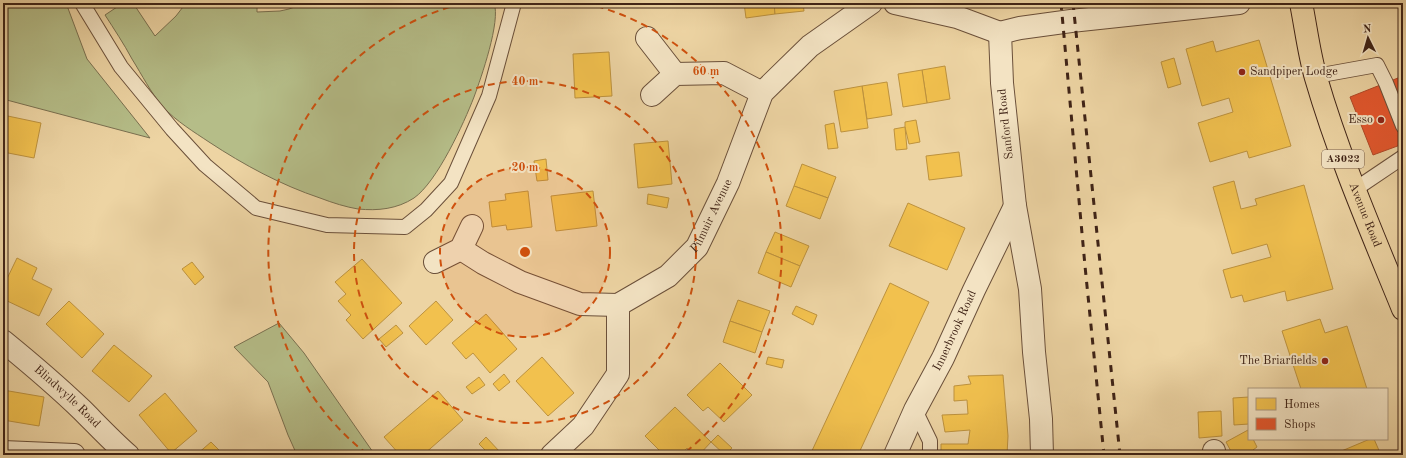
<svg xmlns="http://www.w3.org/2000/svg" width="1406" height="458" font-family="'Old Standard TT',serif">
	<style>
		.green { fill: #b5bd88; stroke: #7a7050 }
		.homes { fill: #f2c14e; stroke: #bd923e }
		.shops { fill: #e4572e; stroke: #b34827 }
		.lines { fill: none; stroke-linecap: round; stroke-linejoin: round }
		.service-casing { stroke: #6b503a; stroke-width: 16 }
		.minor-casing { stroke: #6b503a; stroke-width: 24 }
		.primary-casing { stroke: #402417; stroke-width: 24 }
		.service { stroke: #f3e3c3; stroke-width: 14 }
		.minor { stroke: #f3e3c3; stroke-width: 22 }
		.primary { stroke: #edd4a3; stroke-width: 22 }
		.rail { stroke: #402417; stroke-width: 3; stroke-dasharray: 7 7; stroke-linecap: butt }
		.ring { fill: none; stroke: #cf510e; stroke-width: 2; stroke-dasharray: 7 5 }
		.poi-dot { fill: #8f2418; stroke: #f3e3c3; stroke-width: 1.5 }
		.labels { text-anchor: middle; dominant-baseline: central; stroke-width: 4; stroke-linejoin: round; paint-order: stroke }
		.shield { fill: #f3e3c3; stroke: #765d4b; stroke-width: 1 }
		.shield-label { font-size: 11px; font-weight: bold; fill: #402417 }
		.poi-label { font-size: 12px; fill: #402417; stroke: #f3e3c3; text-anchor: end }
		.street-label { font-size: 12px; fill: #402417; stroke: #f3e3c3 }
		.centre { fill: #cf510e; stroke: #f3e3c3; stroke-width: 2 }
		.ring-label { font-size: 12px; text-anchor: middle; font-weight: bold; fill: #cf510e; stroke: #f3e3c3; stroke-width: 4; stroke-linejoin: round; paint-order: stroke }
	</style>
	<rect width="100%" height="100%" fill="#edd4a3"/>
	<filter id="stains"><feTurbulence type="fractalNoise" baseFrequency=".005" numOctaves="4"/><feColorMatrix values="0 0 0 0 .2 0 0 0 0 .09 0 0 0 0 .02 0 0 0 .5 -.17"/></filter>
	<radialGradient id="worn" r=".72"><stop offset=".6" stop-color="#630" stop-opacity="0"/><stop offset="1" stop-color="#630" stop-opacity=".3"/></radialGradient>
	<!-- green -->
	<g class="green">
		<path d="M3,3H66L87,59L150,138L3,99Z"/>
		<path d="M123,3H133L155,36L176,16L186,3H257V12L280,11L289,9L300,5V3H494C501,21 481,78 474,97C464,123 437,182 414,198C397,209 378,211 358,209C346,207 333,203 320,198C281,185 244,165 209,142C194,132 176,121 163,107C151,93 142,75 132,59C124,44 114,29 105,15Z"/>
		<path d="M279,323L304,353L375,455H297L288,435L268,382L234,347Z"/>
	</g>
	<!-- homes -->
	<g class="homes">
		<path d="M592,3H615L592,6Z"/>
		<path d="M744,3H774L775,14L746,18Z"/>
		<path d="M774,3H803L804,11L775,14Z"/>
		<path d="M1259,40L1291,146L1249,158L1247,151L1210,162L1198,123L1233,112L1229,98L1202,106L1186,49L1213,41L1216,52Z"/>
		<path d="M609,52L612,96L575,98L573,54Z"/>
		<path d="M1174,58L1181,84L1168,88L1161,62Z"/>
		<path d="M945,66L950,99L927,103L922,70Z"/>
		<path d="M922,70L927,103L903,107L898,74Z"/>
		<path d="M887,82L892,115L867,119L862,86Z"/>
		<path d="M862,86L868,128L841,132L834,91Z"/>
		<path d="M3,115L41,123L34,158L3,152Z"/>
		<path d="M916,120L920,142L909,144L905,127V122Z"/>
		<path d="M834,123L838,148L828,149L825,125Z"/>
		<path d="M905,127L907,149L896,150L894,129Z"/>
		<path d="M668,141L672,184L638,188L634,144Z"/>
		<path d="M959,152L962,176L929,180L926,156Z"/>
		<path d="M546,159L548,180L537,181L534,161Z"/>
		<path d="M802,164L836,177L828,198L794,186Z"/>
		<path d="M1234,181L1241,209L1257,205L1255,199L1304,185L1333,289L1287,301L1285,291L1244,302L1242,295L1231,298L1223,270L1271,257L1267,244L1232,254L1213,187Z"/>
		<path d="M794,186L828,198L820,219L786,206Z"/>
		<path d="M528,191L532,227L507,230L506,225L492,227L489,202L506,200L505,194Z"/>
		<path d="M593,191L597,226L556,231L551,196Z"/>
		<path d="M648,194L669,198L667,208L647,204Z"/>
		<path d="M908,203L965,228L947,270L889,246Z"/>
		<path d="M775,232L809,246L800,266L766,252Z"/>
		<path d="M766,252L800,266L791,287L758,273Z"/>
		<path d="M17,258L37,268L32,279L52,289L39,316L3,299V287Z"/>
		<path d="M362,259L402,303L363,339L346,320L351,315L338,301L346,294L335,282Z"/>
		<path d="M192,262L204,277L195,285L182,269Z"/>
		<path d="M890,283L929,302L858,455H810Z"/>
		<path d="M738,300L770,311L762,332L730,321Z"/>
		<path d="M69,301L104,334L82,358L46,324Z"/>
		<path d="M436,301L453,320L426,345L409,326Z"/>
		<path d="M796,306L817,315L813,325L792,314Z"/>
		<path d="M486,314L517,349L490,373L473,353L466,359L452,343Z"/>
		<path d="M1320,319L1325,333L1347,326L1367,389H1301L1282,331Z"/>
		<path d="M730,321L762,332L755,353L723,342Z"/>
		<path d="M396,325L403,333L386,347L379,339Z"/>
		<path d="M114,345L152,376L129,402L92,371Z"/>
		<path d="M542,357L574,393L548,416L516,381Z"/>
		<path d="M768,357L784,360L782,368L766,364Z"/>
		<path d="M720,363L752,395L724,422L708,407L703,411L687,395Z"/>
		<path d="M504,374L510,382L499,391L493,384Z"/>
		<path d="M1003,375L1008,436L1007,455H941V444H968L970,430L945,432L942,415L968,414L967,400L954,401V386L971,384L968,376Z"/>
		<path d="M479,377L485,385L472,394L466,387Z"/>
		<path d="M3,390L44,397L39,426L3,420Z"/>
		<path d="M438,391L463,420L423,455H400L384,437Z"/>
		<path d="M165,393L197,431L171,453L139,415Z"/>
		<path d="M1249,397V424L1234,425L1233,398Z"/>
		<path d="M675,407L711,442L699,455H694L687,448L681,455H664L645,436Z"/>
		<path d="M1221,411L1222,436L1199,438L1198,412Z"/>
		<path d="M1248,430L1249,439H1253L1257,447L1253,450L1256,455H1233L1226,442Z"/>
		<path d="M718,435L732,448L725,455L711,442Z"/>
		<path d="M486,437L500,452L496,455H490L479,444Z"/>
		<path d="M1370,439H1374L1381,455H1332Z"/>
		<path d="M211,442L224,455H196Z"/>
	</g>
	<!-- shops -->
	<path class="shops" d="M1403,76V144L1373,155L1350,97Z"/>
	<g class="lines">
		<defs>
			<g id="service">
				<path d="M82,3L121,67L172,129L205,165L256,208L327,225L405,227L426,210L451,183L489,96L514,3"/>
				<path d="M1316,76L1377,65L1386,83L1403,126"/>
				<path d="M1354,190L1403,157"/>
				<path d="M915,410L930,441V455"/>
			</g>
			<g id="minor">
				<path d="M895,3L957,17L1000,33"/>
				<path d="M647,38L675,74"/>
				<path d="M652,95L675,74L724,73L762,93"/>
				<path d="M461,249L483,263L520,282L580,304L618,305"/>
				<path d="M435,262L461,249L472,226"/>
				<path id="s1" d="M3,341C30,363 57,386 82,410C97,425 112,441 128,455"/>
				<path d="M1214,451V455"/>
				<path d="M3,452L74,455"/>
				<path id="s2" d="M552,455L583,426L618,374V305L668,276L697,247L728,183L762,93L810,46L871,3"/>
				<path id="s3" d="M895,455L915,410L943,358L974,290L1015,206"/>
				<path d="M1042,455L1041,419L1034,352L1030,289L1015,206L1002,83L1000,33L1020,28L1071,21L1239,3"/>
			</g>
			<g id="primary">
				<path id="s4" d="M1301,3C1306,28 1309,54 1316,78C1339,157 1372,233 1403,309"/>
			</g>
		</defs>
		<!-- service casing -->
		<use href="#service" class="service-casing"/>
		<!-- minor casing -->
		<use href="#minor" class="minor-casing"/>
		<!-- primary casing -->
		<use href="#primary" class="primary-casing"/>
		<!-- service -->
		<use href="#service" class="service"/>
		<!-- minor -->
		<use href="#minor" class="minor"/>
		<!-- primary -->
		<use href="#primary" class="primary"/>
		<!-- rail -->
		<g class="rail">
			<path d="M1061,3L1085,266L1104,455"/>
			<path d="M1073,3L1120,455"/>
		</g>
	</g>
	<!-- distance rings -->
	<circle cx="525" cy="252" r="85" fill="#cf510e" fill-opacity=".12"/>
	<g class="ring">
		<circle cx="525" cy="252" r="85"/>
		<circle cx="525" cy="252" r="171"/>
		<path d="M367 454A256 256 0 0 1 465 3M585 3A256 256 0 0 1 683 454"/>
	</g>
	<!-- markers -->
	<g class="poi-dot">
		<circle cx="1242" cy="72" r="4"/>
		<circle cx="1381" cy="120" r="4"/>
		<circle cx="1325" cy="361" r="4"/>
	</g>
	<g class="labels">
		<!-- shield labels -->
		<rect class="shield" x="1322" y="150" width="42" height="18" rx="3"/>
		<g class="shield-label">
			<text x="1343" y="159">A3022</text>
		</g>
		<!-- poi labels -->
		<g class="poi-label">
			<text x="1250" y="72" text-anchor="start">Sandpiper Lodge</text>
			<text x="1373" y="120">Esso</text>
			<text x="1317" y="361">The Briarfields</text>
		</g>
		<!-- street labels -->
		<g class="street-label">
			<text transform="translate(1006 124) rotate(-96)">Sanford Road</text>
			<text stroke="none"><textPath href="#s2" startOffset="307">Pilmuir Avenue</textPath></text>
			<text stroke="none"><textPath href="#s4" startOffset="222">Avenue Road</textPath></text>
			<text stroke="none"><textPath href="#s3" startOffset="138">Innerbrook Road</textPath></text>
			<text stroke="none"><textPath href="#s1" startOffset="85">Blindwylle Road</textPath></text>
		</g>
	</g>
	<circle cx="525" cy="252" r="6" class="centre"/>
	<g class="ring-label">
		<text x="706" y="75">60 m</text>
		<text x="525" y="85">40 m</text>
		<text x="525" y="171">20 m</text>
	</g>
	<!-- margin -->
	<rect width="1406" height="458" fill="none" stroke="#edd4a3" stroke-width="16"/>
	<rect x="4" y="4" width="1398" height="450" fill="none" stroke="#402417" stroke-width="2"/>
	<rect x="8" y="8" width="1390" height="442" fill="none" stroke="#402417"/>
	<!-- legend -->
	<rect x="1248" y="388" width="140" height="52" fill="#f3e3c3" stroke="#ab977e"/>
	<rect x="1256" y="398" width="20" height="12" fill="#f2c14e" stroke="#ab977e"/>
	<text x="1284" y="408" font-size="12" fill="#402417">Homes</text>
	<rect x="1256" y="418" width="20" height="12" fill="#e4572e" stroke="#ab977e"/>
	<text x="1284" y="428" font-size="12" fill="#402417">Shops</text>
	<!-- north arrow -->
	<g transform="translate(1368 38) rotate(355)" stroke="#f3e3c3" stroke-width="3" paint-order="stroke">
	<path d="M0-3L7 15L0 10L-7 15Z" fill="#402417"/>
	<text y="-6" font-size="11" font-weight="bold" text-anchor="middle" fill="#402417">N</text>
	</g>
	<rect width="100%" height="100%" filter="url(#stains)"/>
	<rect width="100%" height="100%" fill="url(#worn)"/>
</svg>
